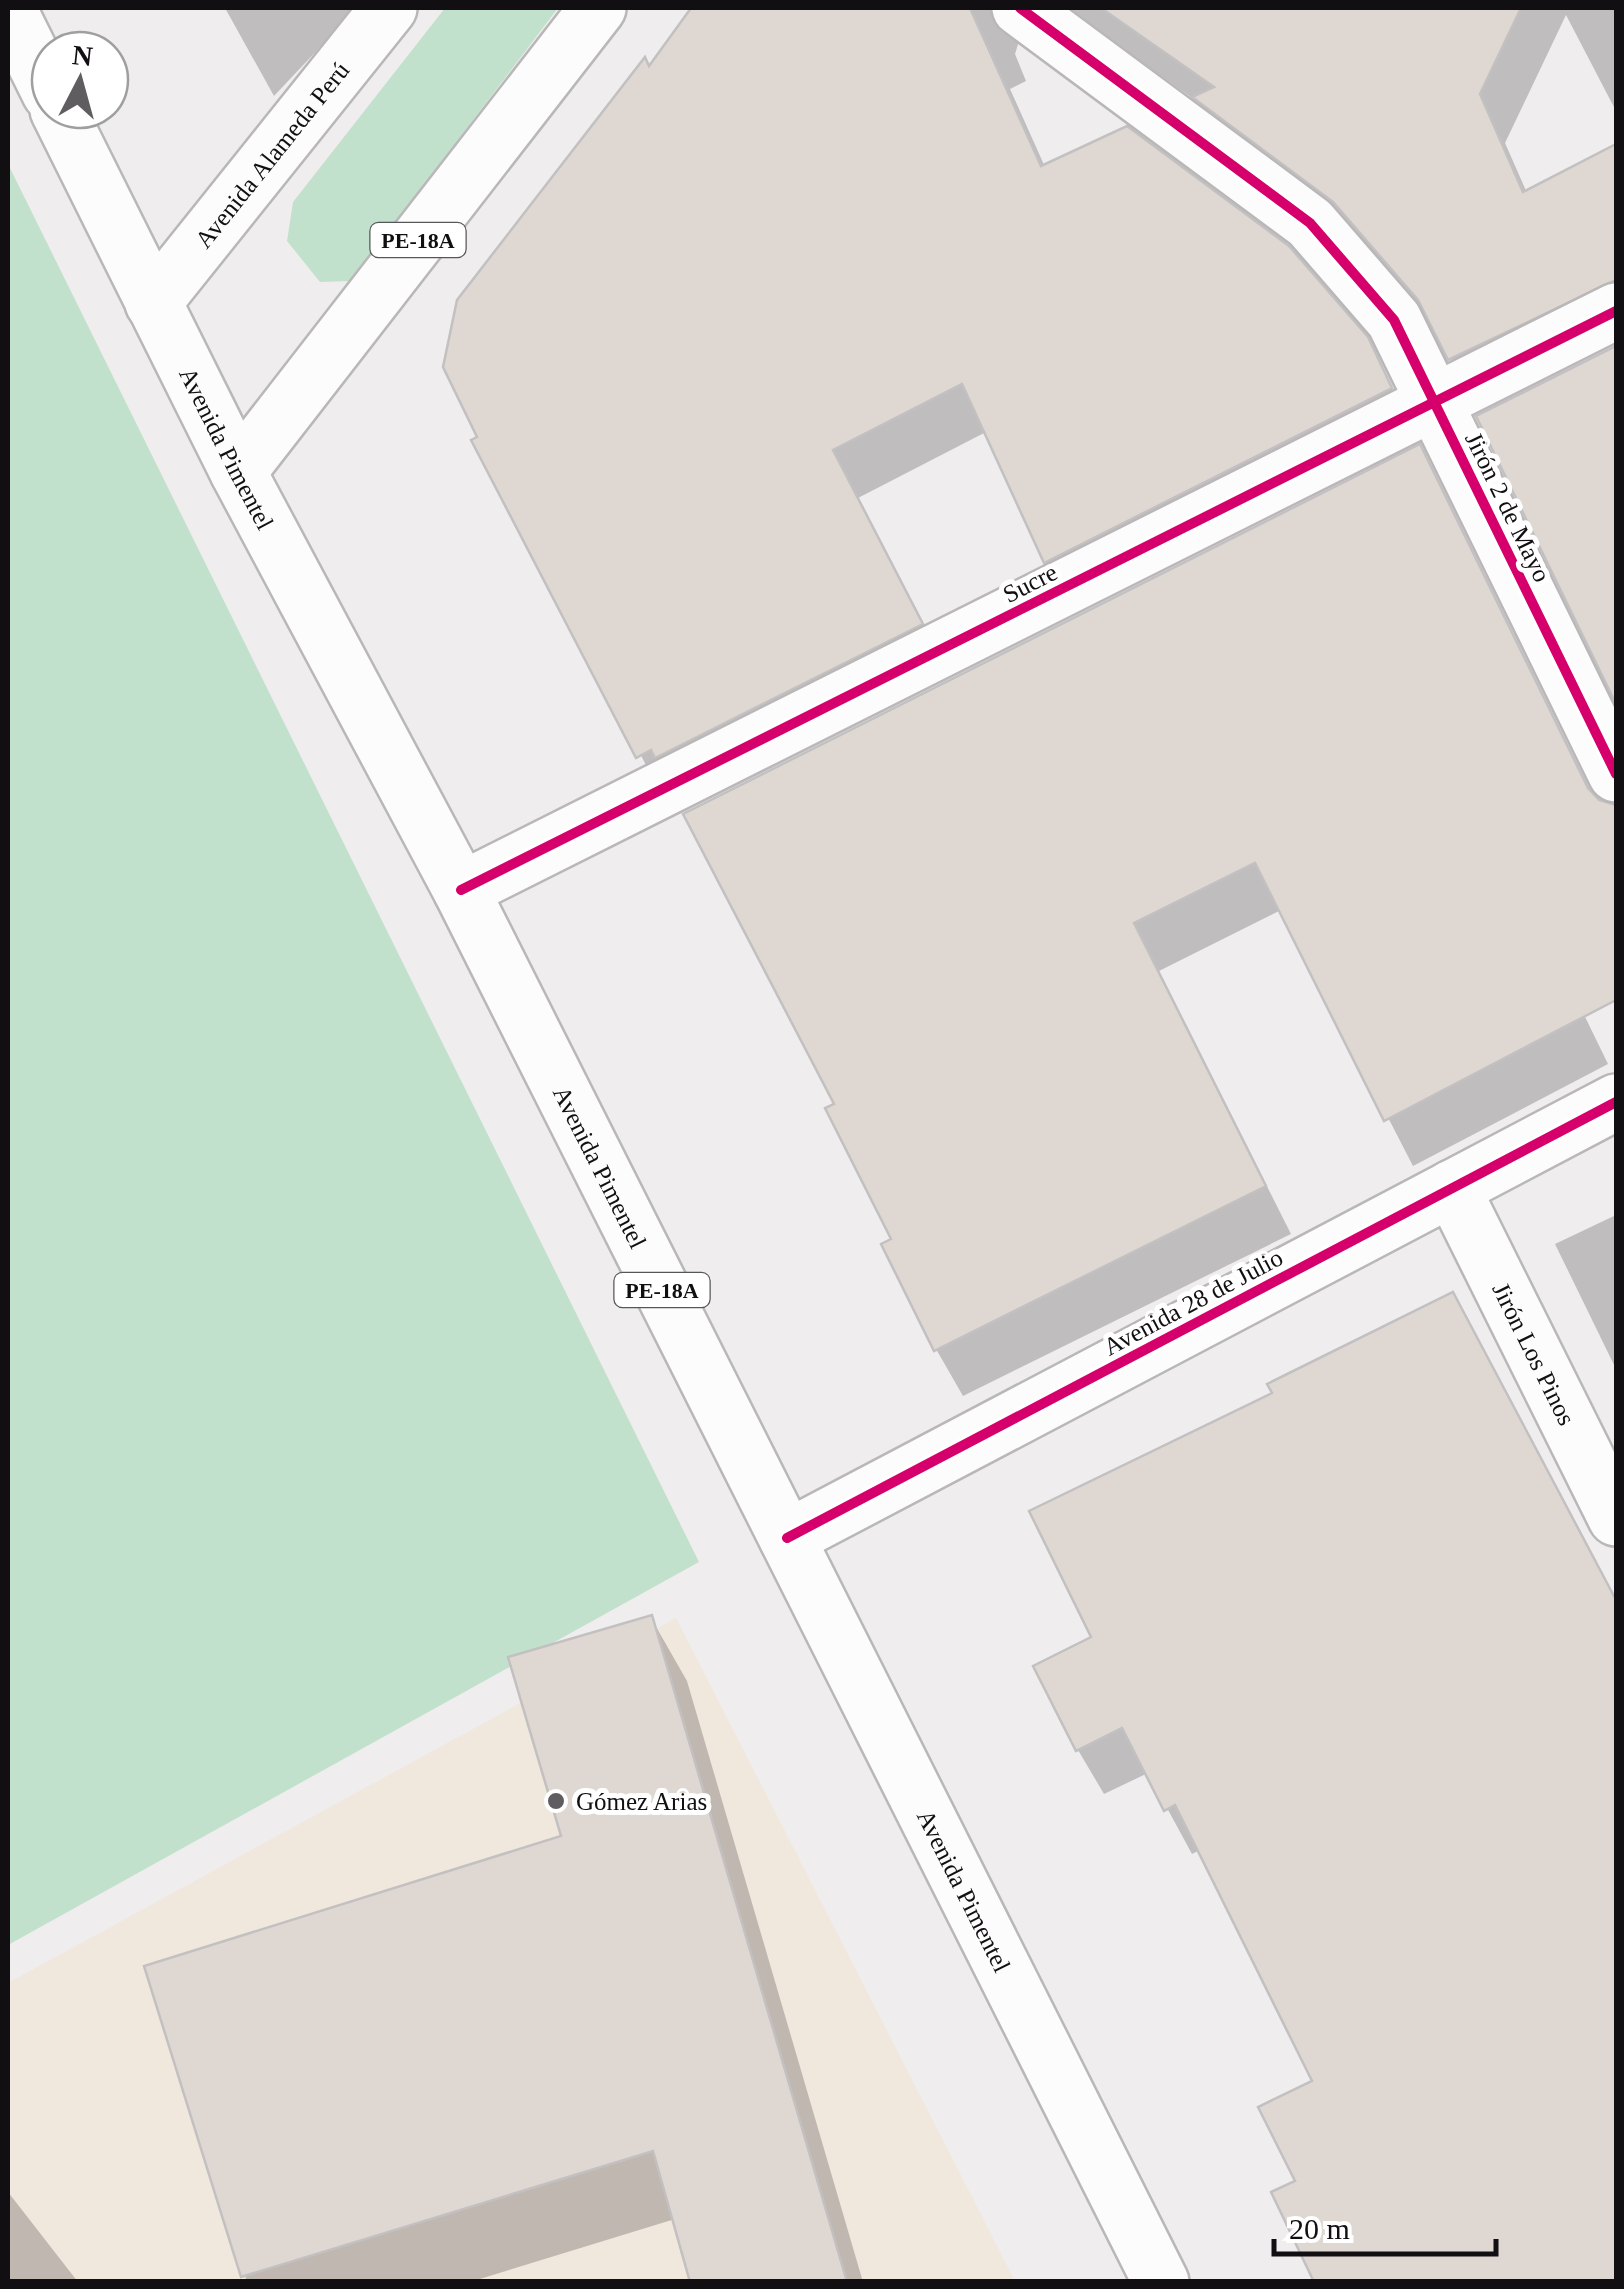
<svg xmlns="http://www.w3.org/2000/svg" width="1624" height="2289" font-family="'Times New Roman',serif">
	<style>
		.education { fill: #f0e7dd }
		.green { fill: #c2e1cc }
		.shadow { fill: #0003 }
		.building { fill: #dfd7d2; stroke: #c2c0c1; stroke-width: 2.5 }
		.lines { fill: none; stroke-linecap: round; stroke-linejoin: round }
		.minor-casing { stroke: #bab7b9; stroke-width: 60 }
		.tertiary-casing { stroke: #bab7b9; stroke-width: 60 }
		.trunk-casing { stroke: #bab7b9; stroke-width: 60 }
		.minor { stroke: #fdfcfd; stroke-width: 55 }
		.tertiary { stroke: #fdfcfd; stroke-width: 55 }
		.trunk { stroke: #fdfcfd; stroke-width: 55 }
		.cycleway-casing { stroke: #fff; stroke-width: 16 }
		.cycleway { stroke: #d6006c; stroke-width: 10 }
		.poi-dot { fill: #5f5d5f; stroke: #fff; stroke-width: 4 }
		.labels { text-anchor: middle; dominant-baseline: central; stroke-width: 10; stroke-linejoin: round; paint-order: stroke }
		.shield { fill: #fff; stroke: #585758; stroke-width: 2.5 }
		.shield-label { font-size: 22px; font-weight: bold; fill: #110f11 }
		.street-label { font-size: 25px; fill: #110f11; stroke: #fff }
		.poi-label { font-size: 25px; fill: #110f11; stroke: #fff; text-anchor: start }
	</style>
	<rect width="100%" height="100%" fill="#f0edef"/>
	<!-- education -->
	<path class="education" d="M676,1618L1015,2281L8,2282V1983Z"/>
	<!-- green -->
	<g class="green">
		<path d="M445,8H558L351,281L320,282L287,241L293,202Z"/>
		<path d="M8,164L699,1562L8,1945Z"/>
	</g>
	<!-- shadow -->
	<g class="shadow">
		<path d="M225,8H357L274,96Z"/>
		<path d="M695,8H1616V111L1566,15L1505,143L1527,193L1616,147V336L1478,406L1440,338L1363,249L1222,144L1198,102L1104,36L1088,45L1020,38L1015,54L1026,81L1010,89L1045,167L1366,339L1417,436L1073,608L1046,562L986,432L858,498L948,671L665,803L481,438L649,70Z"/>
		<path d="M1616,348V698L1479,417Z"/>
		<path d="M1419,448L1596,801L1616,807V920L1554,953L1608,1064L1413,1166L1281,910L1159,971L1291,1234L963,1396L936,1349L837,1105Z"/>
		<path d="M1616,1215V1369L1555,1244Z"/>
		<path d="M1478,1340L1616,1601V2282H1317L1298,2182L1316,2082L1200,1850L1192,1854L1148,1773L1104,1794L1078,1750L1095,1638Z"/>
		<path d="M651,1618L687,1681L863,2282H693L675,2219L470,2282H247L148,1967L564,1838Z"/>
		<path d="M8,2192L78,2282H8Z"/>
	</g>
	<!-- building -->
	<g class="building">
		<path d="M691,8H970L1041,166L1127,126L1289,246L1368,337L1392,388L1044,563L962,384L833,450L923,624L655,758L651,750L636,758L471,440L477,437L443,367L457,300L645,57L649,66Z"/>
		<path d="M1101,8H1521L1480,94L1523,192L1616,144V280L1448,360L1418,300L1333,202L1192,97L1214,87Z"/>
		<path d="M1616,346V704L1476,416Z"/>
		<path d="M1420,444L1588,788L1599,800L1616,805V1000L1384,1121L1255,863L1134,923L1266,1186L934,1351L881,1244L891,1239L825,1108L834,1104L683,814Z"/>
		<path d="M1453,1292L1616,1600V2282H1314L1271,2192L1295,2181L1258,2107L1312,2081L1175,1805L1164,1811L1122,1728L1076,1751L1033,1666L1091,1637L1029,1511L1272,1393L1267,1384Z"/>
		<path d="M652,1615L847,2282H690L653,2151L241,2277L144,1966L561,1836L508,1657Z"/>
	</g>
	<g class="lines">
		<defs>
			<g id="minor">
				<path d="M1020,8L1310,223L1394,320L1616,774"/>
				<path d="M461,890L1616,311"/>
				<path id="s1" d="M1452,1188L1616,1518"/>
			</g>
			<g id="tertiary">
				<path id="s2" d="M153,303L389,8"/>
				<path d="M787,1538L1616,1102"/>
			</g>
			<g id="trunk">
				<path d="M8,8L50,93"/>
				<path id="s3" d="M58,110L238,472L461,890L1161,2282"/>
				<path d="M238,472L598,8"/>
			</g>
		</defs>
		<!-- minor casing -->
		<use href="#minor" class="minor-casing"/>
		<!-- tertiary casing -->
		<use href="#tertiary" class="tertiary-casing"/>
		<!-- trunk casing -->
		<use href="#trunk" class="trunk-casing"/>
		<!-- minor -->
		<use href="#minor" class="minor"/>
		<!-- tertiary -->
		<use href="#tertiary" class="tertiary"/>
		<!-- trunk -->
		<use href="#trunk" class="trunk"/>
		<defs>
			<g id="cycleway">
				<path d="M1020,8L1310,223L1394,320L1616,774"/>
				<path d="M461,890L1616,311"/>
				<path d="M787,1538L1616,1102"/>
			</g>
		</defs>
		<!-- cycleway casing -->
		<use href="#cycleway" class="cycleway-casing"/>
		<!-- cycleway -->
		<use href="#cycleway" class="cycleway"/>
	</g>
	<!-- markers -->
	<circle class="poi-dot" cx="556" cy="1801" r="10"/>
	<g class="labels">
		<!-- shield labels -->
		<g class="shield">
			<rect x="370.5" y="223" width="95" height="34" rx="8"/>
			<rect x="614.5" y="1273" width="95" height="34" rx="8"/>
		</g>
		<g class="shield-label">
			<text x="418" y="240">PE-18A</text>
			<text x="662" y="1290">PE-18A</text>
		</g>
		<!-- street labels -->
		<g class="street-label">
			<text stroke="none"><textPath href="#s2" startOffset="190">Avenida Alameda Perú</textPath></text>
			<text stroke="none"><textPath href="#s3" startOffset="378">Avenida Pimentel</textPath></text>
			<text transform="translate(1508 507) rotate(64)">Jirón 2 de Mayo</text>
			<text transform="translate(1030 583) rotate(-27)">Sucre</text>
			<text stroke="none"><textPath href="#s3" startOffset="1188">Avenida Pimentel</textPath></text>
			<text transform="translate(1193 1302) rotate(-28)">Avenida 28 de Julio</text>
			<text stroke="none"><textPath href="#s1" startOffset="185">Jirón Los Pinos</textPath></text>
			<text stroke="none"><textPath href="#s3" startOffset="1998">Avenida Pimentel</textPath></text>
		</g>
		<!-- poi labels -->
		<g class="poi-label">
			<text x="576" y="1801">Gómez Arias</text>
		</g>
	</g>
	<!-- border -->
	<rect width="1624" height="2289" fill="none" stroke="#110f11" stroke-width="20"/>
	<!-- north arrow -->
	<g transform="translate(80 80) rotate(6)"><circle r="48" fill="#ffffff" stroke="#a09fa0" stroke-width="2.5"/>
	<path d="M0-8L18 38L0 25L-18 38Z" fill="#5f5d5f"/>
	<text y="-15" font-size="28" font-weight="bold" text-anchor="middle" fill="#110f11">N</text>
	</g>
	<!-- scale -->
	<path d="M1274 2239v15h222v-15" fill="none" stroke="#110f11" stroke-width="5"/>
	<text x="1289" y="2239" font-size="30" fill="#110f11" stroke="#ffffff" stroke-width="8" paint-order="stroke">20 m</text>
</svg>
